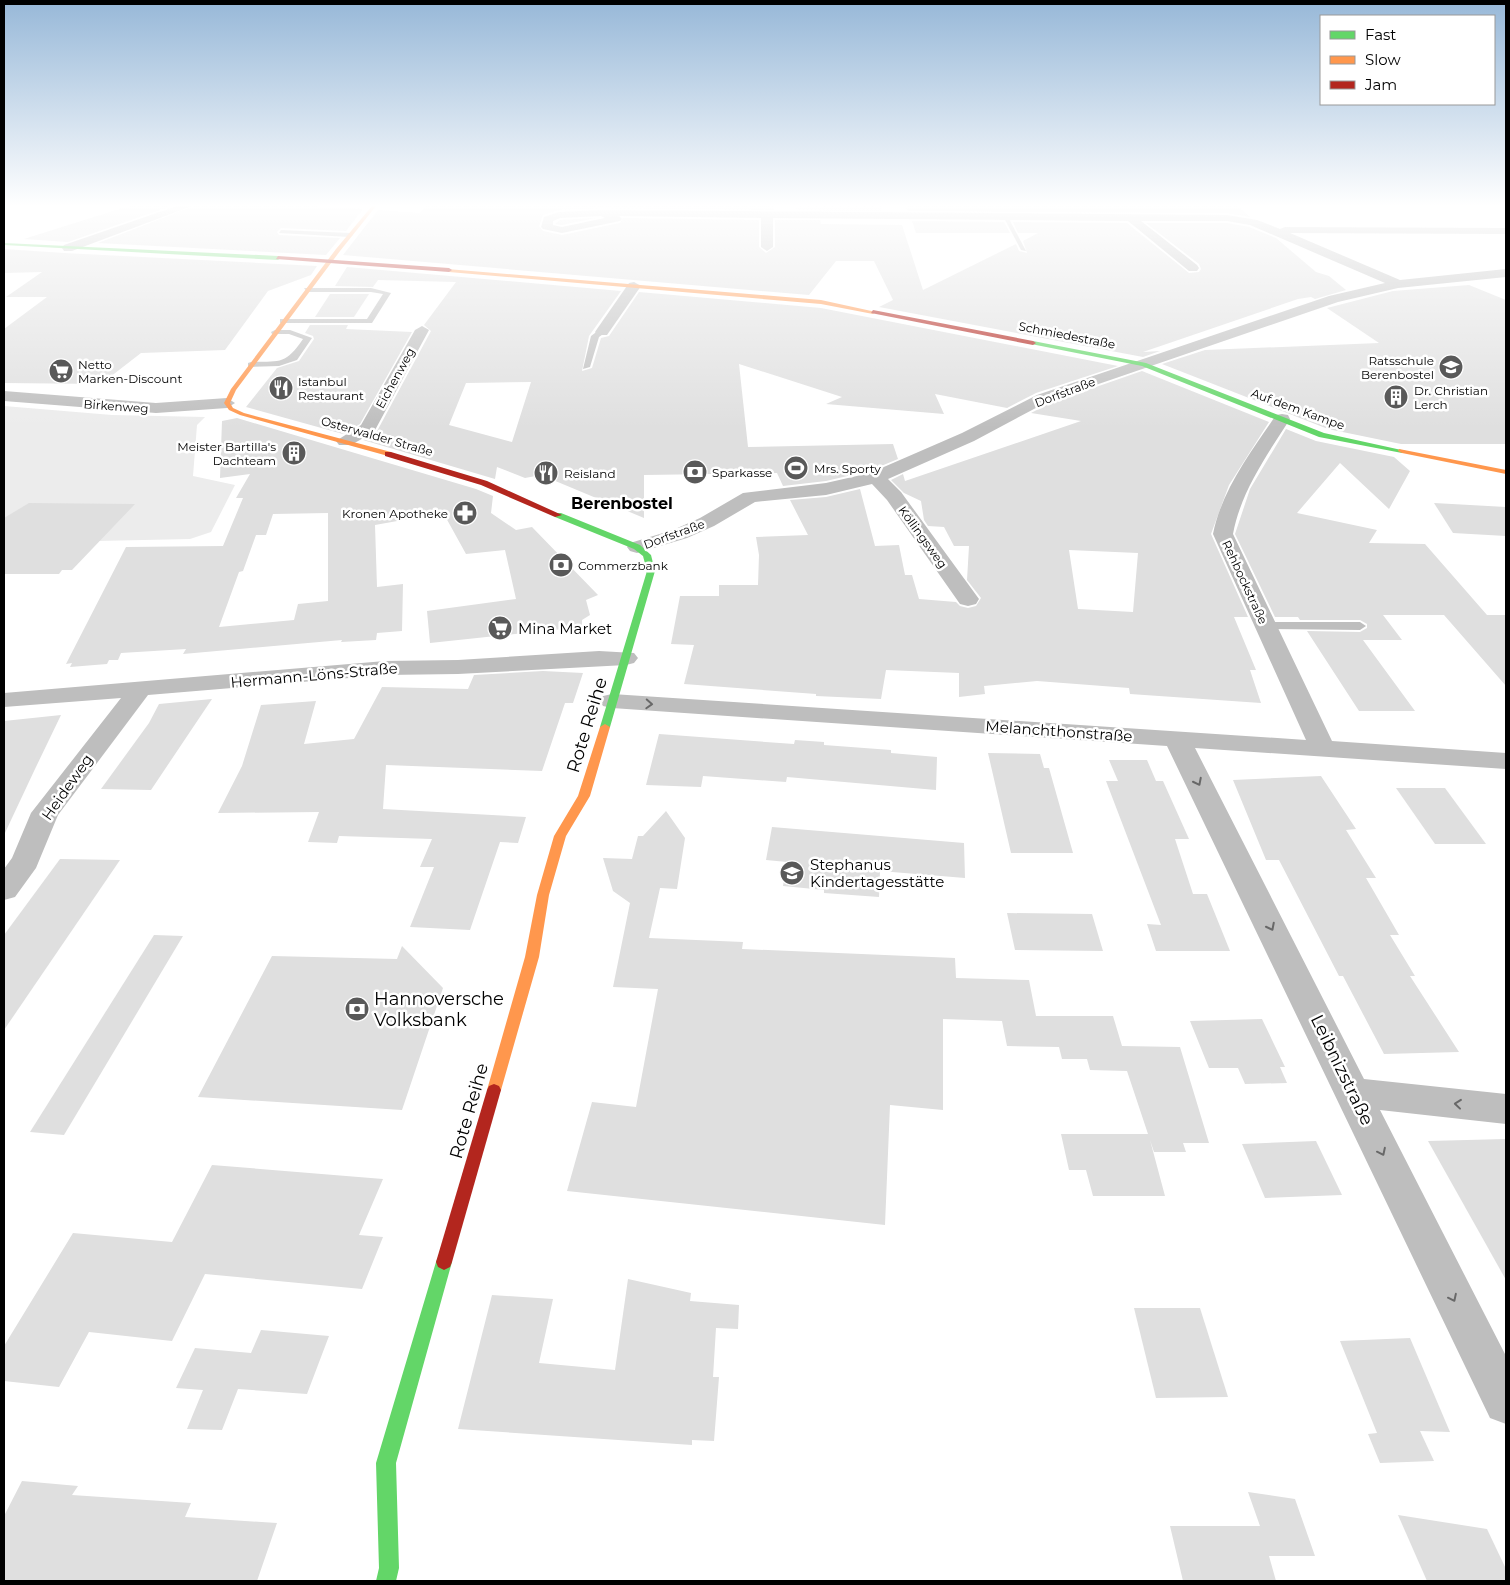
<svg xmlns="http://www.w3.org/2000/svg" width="1510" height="1585" font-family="Montserrat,sans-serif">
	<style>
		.green { fill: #ececec }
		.building { fill: #dfdfdf; fill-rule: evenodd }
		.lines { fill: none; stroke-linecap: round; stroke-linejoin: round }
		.lane { fill: #bebebe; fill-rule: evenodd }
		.street { fill: #bebebe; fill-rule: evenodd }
		.fast { fill: #63d668; fill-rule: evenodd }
		.slow { fill: #ff974d; fill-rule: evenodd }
		.jam { fill: #b3261e; fill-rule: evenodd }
		.oneway { stroke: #686868 }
		.labels { text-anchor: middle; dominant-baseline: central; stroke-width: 5; stroke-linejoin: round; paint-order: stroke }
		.far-street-label { font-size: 12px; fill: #000; stroke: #fff }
		.far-poi-label { font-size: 12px; fill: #000; stroke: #fff; text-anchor: start }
		.poi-label { font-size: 15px; fill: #000; stroke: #fff; text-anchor: start }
		.street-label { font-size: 15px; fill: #000; stroke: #fff }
		.far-district-label { font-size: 16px; font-weight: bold; fill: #000; stroke: #fff }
		.near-street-label { font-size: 18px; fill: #000; stroke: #fff }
		.near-poi-label { font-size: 18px; fill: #000; stroke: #fff; text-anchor: start }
	</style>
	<rect width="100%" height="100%" fill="#fff"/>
	<!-- green -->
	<g class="green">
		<path d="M796,206H881V211L796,210Z"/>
		<path d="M4,406L112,415L205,417L197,425L193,476L235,485L211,532L190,539L4,543Z"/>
	</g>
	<!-- building -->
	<g class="building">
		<path d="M129,206H171L68,242L24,239Z"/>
		<path d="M194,206H314L363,209L346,231L281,228L277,232L279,235L340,238L326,255L98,243Z"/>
		<path d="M426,206H774V210L603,208L559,210L543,215L539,226L543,231L562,235L620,223L623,218L759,220V247L766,253L775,247V220H820L821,224L902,225L923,290L1016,244L1019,251L1027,253L1023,241L1038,233H1018L1013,222L1127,223L1189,273L1199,272L1201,269L1199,264L1146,223H1227L1249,227L1276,238L1316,272L1329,276L1346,290L1315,299L1311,297L1298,299L1143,352L1160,351L1143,357L879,307L893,300L874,261H836L809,295L343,255L378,210L419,213Z"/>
		<path d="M906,206H1237L1250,217L1227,213L908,211Z"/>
		<path d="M595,218L562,225L555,224L560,220Z"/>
		<path d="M912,221L1004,222L1010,233H916Z"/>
		<path d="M4,249L64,253L317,266L311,275L268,291L225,350L141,353L101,384L4,383V329L47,297H6L42,272L4,273Z"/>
		<path d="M347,267L621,291L589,336L582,371L592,368L601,338L609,336L639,292L821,308L1118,366L1036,393L1007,408L935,394L944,414L826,404L842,397L739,364L748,447L893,444L898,459L869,471L861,473L855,470L856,474L826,481L783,486L777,473L644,475V518L541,475L525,478L497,467L495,479L363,440L376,433L431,331L424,325L456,282L378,280L373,287L335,286ZM531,382L512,442L449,425L466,383Z"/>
		<path d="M1469,285L1506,300V444H1401L1328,429L1162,364L1205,350L1379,343L1327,308L1393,291Z"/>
		<path d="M330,294H369L354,317H315Z"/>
		<path d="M310,325H348L346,329L412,332L360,424L343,434L246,407L277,368L299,361L314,339L313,336L305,333Z"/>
		<path d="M1142,371L1269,422L1229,485L1211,534L1248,617H1234L1256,670H1250L1261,703L1130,694L1129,688L1037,681L984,686L985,694L959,697V673L886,670L881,699L816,696V694L684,684L694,645L671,644L680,596H719V585H758L759,555L756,537L808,535L790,500L826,497L860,489L875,546L899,545L905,575H912L919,599L956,602L960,606L968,608L976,606L981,598L967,580L969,546H954L944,527L928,526L924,520L921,501L904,493L891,480L903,474L905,481L1081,421L1031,413L1050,403ZM1069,550L1138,553L1133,612L1078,609Z"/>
		<path d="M237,418L476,489L493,496L491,513L516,530L532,527L598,595L586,600L590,615L582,620V627L430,643L427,611L516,599L505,550L466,554L445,516L414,518L375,525L377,587L403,584L402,631L377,633L376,640L341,642L342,640L183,654L186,649L121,653L118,660H109L107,664L70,667L72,663L66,664L126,547L223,546L243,498H236L250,474L220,478L222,421ZM328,513V601L298,604L294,620L219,627L239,572L243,571L256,535H266L273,514Z"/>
		<path d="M1286,429L1316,441L1394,457L1410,471L1389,509L1340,463L1297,513L1377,530L1369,543L1425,544L1487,615H1506V686L1444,615H1383L1402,640H1363L1415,711H1359L1307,631L1360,632L1367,628V624L1360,620H1300L1298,617H1275L1235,534L1250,489Z"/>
		<path d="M29,503L135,504L72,570H62L59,574H4V518Z"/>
		<path d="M1434,503L1506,507V536L1453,533Z"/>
		<path d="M543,671L583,673L573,703H565L542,771L386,765L383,809L526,817L518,843L500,842L470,930L410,927L434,867H420L432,839L339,836L337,843L308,842L319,812L218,813L242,766L261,705L316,701L304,744L354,739L382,687L468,689L474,675Z"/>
		<path d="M212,699L151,790L101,789L149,723L159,704Z"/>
		<path d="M61,715L35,769L4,835V721Z"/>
		<path d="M659,734L794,744L795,740L824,742V745L891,750V753L937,757L936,790L787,777L786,782L703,776L701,787L646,785Z"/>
		<path d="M988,753L1040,754L1044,768H1049L1073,853H1011Z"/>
		<path d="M1109,760H1147L1156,781H1163L1189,839H1175L1193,894H1207L1230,951H1156L1147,924L1161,925L1106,781H1118Z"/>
		<path d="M1321,776L1356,829L1346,830L1376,878H1366L1399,935H1390L1415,976H1410L1459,1052L1384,1054L1343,976H1339L1279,860H1266L1233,780Z"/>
		<path d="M1396,788H1445L1486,844H1435Z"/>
		<path d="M666,811L685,838L677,889L660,888L649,938L743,942L742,949L955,958L956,978L1029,980L1036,1016H1113L1122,1046L1180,1047L1209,1143H1183L1186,1152H1154L1150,1140L1165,1196H1093L1086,1170H1069L1061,1134H1148L1127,1071L1090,1070L1087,1059H1062L1059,1047L1007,1046L1002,1021L943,1019V1110L890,1105L885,1225L567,1191L592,1102L636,1107L658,989L613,987L630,903L613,891L603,858L632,859L638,836H643Z"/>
		<path d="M772,827L964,843L965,878L880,871L879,897L824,893V890L783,886L787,862L766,860Z"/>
		<path d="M60,859L120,860L4,1030V935Z"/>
		<path d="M1007,913L1092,914L1103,951L1015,950Z"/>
		<path d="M154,935L183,936L64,1135L30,1132Z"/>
		<path d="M402,946L443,988L402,1110L198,1097L272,956L397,959Z"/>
		<path d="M1262,1019L1285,1067H1280L1287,1083L1245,1084L1238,1068H1209L1190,1021Z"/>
		<path d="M1506,1139V1280L1428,1141Z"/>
		<path d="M1316,1141L1342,1195L1265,1198L1242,1144Z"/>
		<path d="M212,1165L383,1179L359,1235L383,1237L362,1289L205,1274L172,1341L89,1332L59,1387L4,1381V1346L73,1233L172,1242Z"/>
		<path d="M628,1279L691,1293L690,1301L739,1305L738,1329L716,1328L713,1377H719L714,1441L692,1440V1445L458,1429L492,1295L553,1299L539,1363L615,1370Z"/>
		<path d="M1134,1308H1200L1228,1397L1156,1398Z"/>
		<path d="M261,1330L329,1336L307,1394L238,1389L222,1430L187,1429L203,1390L176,1388L195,1348L251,1353Z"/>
		<path d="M1410,1338L1450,1432L1420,1431L1434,1461L1380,1463L1368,1434L1377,1433L1340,1341Z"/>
		<path d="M22,1481L78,1486L72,1495L191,1503L185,1517L277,1523L257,1581H4V1516Z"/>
		<path d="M1248,1492L1295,1499L1315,1556H1269L1276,1581H1183L1170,1526H1260Z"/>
		<path d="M1398,1515L1487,1529L1506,1569V1581H1427Z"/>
	</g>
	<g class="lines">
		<!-- lane -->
		<g class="lane">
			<path d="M1003,216L1008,217L1026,251L1021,250Z"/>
			<path d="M281,230L350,233L353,235L350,237L279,233Z"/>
			<path d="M304,288H371L391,293L372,323H280V319H367L383,294L371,292H307Z"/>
			<path d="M275,330H290L312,338L297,360L279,366L248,367V363L251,362C281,361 285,365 303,339L289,334H272L271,332Z"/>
			<path d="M599,330L606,332L599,337L590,367L583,369L591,336Z"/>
			<path d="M1265,622H1360L1366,626L1360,630L1261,629L1259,626Z"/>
		</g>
		<!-- street -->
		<g class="street">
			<path d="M177,206H192L72,251H64L62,248L64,245Z"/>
			<path d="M603,210L1227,215L1257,220L1280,229L1285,227L1506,228V234L1290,233L1400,280L1506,269V277L1398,288L1338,302L1049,401L974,441L888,479L901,492L979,599L976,604L968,606L960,604L887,500L872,484L826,495L755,502L714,526L687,538L637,553L630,551L627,547L630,543L673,530L700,518L743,493L826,483L870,473L962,433L1037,395L1329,296L1385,283L1250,225L1227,221H1141L1197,265L1199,268L1197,271H1189L1128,221L773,218V247L767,251L761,247V218L619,216L622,219L620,221L562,233L543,229L541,227L544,217L559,212ZM601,216L605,218L562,227L553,225V221L560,218Z"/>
			<path d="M634,282L641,286L607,335H597L595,332L597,329L629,283Z"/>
			<path d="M422,326L429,330L374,432L351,445H339L336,441L361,425L415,330Z"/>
			<path d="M4,391L156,403L227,398L235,403L227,408L156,413L4,401Z"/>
			<path d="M1282,414L1288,415L1290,419C1267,455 1241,491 1233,534L1332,741L1506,753V769L1195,748L1364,1079L1506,1094V1124L1380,1110L1506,1356V1424L1490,1418L1167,746L612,708L603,706L600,701L603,696L612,694L1306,740L1213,534C1222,489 1251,452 1276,415Z"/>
			<path d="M599,651L634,653L638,658L634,663L626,665L458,674L385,675L148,695L58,815L36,868L15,897L4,900V869L12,858L31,813L121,698L4,707V693L385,661L458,660Z"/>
		</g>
		<!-- fast -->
		<g class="fast">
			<path d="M4,243L278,256L281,258L278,260L4,245Z"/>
			<path d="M1033,341L1146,363L1324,433L1406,451L1402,453L1319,437L1142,366L1031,344V342Z"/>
			<path d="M555,513H561L640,545L651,555L655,571L610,727L605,730L600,727L647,571L643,556L634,549L555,517Z"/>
			<path d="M444,1254L450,1257L452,1262L396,1463L399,1568L396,1581H376L379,1568L376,1463L436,1262L438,1257Z"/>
		</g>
		<!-- slow -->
		<g class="slow">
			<path d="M372,206H376L340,251L236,390L230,403L233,408L244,413L391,452L392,454L388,456L240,415L229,410L224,403L231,389L336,249Z"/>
			<path d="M447,269L821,300L876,312L873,314L821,304L449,272Z"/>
			<path d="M1399,449L1506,470V474L1402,453L1398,451Z"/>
			<path d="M605,724L610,727L590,796L566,836L549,895L539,957L501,1090L499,1094L494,1096L489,1094L487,1090L525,957L537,895L554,836L578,796L600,727Z"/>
		</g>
		<!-- jam -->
		<g class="jam">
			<path d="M278,256L449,268L452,270L449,272L276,259Z"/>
			<path d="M873,310L1033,341L1036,343L1033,345L871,313Z"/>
			<path d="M385,452H391L487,481L562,515L555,517L481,485L385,456Z"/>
			<path d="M494,1084L499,1086L501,1090L452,1262L450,1267L444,1270L438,1267L436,1262L487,1090L489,1086Z"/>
		</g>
	</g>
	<!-- one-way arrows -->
	<defs><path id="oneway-chevron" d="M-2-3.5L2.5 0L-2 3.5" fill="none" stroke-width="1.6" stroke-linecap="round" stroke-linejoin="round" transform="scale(1.25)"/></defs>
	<g class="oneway">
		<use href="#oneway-chevron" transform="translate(649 704) rotate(3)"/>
		<use href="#oneway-chevron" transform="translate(1198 782) rotate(63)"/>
		<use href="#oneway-chevron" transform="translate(1271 927) rotate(63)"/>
		<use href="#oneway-chevron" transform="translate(1458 1104) rotate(-174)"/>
		<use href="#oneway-chevron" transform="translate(1382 1152) rotate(64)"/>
		<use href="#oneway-chevron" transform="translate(1453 1298) rotate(64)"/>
	</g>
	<!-- sky -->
	<linearGradient id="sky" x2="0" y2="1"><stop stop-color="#97b8d8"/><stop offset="0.48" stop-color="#fff"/><stop offset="1" stop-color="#fff" stop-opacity="0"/></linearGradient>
	<rect width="1510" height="428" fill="url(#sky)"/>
	<!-- icons -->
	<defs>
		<symbol id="school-disc" viewBox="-11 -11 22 22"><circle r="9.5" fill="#595959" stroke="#fff"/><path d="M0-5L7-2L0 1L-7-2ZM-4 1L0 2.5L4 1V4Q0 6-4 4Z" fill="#fff"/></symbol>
		<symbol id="supermarket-disc" viewBox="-11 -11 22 22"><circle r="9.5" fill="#595959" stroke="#fff"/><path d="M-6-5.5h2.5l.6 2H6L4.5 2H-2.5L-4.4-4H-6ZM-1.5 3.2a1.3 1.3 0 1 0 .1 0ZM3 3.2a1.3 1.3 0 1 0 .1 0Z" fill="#fff"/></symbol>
		<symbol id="restaurant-disc" viewBox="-11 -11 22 22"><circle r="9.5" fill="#595959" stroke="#fff"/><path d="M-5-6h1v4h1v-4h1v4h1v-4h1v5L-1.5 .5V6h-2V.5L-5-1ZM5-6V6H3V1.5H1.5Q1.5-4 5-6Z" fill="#fff"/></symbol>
		<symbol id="building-disc" viewBox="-11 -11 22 22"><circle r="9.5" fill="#595959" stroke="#fff"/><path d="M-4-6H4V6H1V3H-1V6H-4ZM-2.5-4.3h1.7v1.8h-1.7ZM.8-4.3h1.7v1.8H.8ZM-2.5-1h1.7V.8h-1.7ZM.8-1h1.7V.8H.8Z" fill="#fff"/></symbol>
		<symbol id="stadium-disc" viewBox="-11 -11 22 22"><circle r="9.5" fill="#595959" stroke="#fff"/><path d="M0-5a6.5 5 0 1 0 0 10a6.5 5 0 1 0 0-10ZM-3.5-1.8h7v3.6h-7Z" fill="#fff"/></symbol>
		<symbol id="bank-disc" viewBox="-11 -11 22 22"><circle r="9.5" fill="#595959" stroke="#fff"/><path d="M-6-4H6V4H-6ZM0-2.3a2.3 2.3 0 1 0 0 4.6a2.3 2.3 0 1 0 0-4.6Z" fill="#fff"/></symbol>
		<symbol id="pharmacy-disc" viewBox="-11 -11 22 22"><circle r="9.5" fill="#595959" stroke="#fff"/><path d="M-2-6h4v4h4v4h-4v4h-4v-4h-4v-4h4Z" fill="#fff"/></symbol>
	</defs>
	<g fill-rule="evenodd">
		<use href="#school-disc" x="1437" y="353" width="28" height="28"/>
		<use href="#supermarket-disc" x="47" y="357" width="28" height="28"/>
		<use href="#restaurant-disc" x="267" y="374" width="28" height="28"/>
		<use href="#building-disc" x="1382" y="383" width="28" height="28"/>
		<use href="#building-disc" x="280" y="439" width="28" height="28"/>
		<use href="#stadium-disc" x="782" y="454" width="28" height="28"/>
		<use href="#bank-disc" x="681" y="458" width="28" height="28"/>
		<use href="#restaurant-disc" x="532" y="459" width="28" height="28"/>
		<use href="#pharmacy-disc" x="451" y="499" width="28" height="28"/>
		<use href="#bank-disc" x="547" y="551" width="28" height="28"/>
		<use href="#supermarket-disc" x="486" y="614" width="28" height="28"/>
		<use href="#school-disc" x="778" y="859" width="28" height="28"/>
		<use href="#bank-disc" x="343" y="995" width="28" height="28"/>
	</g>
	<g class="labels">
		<!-- far-street labels -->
		<g class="far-street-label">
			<text transform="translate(1067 335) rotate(11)">Schmiedestraße</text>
			<text transform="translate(395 378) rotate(-61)">Eichenweg</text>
			<text transform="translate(1065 392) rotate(-21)">Dorfstraße</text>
			<text transform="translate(116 406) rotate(4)">Birkenweg</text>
			<text transform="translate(1298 409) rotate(20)">Auf dem Kampe</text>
			<text transform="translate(377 436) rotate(16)">Osterwalder Straße</text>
			<text transform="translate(674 534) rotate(-20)">Dorfstraße</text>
			<text transform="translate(923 537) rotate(54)">Köllingsweg</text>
			<text transform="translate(1245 582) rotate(65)">Rehbockstraße</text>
		</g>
		<!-- far-poi labels -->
		<g class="far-poi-label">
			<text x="1434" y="360" text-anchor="end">Ratsschule<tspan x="1434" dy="14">Berenbostel</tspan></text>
			<text x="78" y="364">Netto<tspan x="78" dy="14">Marken-Discount</tspan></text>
			<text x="298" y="381">Istanbul<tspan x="298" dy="14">Restaurant</tspan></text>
			<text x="1414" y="390">Dr. Christian<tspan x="1414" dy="14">Lerch</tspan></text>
			<text x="276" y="446" text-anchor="end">Meister Bartilla's<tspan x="276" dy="14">Dachteam</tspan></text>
			<text x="814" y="468">Mrs. Sporty</text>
			<text x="712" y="472">Sparkasse</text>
			<text x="564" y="473">Reisland</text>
			<text x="448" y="513" text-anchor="end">Kronen Apotheke</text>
			<text x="578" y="565">Commerzbank</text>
		</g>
		<!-- poi labels -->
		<g class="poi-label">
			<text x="518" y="628">Mina Market</text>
			<text x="810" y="864">Stephanus<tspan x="810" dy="17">Kindertagesstätte</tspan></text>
		</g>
		<!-- street labels -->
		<g class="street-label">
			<text transform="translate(314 675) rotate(-5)">Hermann-Löns-Straße</text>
			<text transform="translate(1059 731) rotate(4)">Melanchthonstraße</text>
			<text transform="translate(67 787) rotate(-55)">Heideweg</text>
		</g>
		<!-- far-district labels -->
		<g class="far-district-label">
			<text x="622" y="503">Berenbostel</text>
		</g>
		<!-- near-street labels -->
		<g class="near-street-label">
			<text transform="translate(587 725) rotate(-73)">Rote Reihe</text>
			<text transform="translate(1342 1070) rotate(64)">Leibnizstraße</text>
			<text transform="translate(469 1111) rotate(-74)">Rote Reihe</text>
		</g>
		<!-- near-poi labels -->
		<g class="near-poi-label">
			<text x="374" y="999">Hannoversche<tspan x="374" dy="21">Volksbank</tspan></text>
		</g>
	</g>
	<!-- border -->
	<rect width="1510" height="1585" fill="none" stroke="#000000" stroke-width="10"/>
	<!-- legend -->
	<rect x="1320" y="15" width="175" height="90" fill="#ffffff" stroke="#999999"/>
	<rect x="1330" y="31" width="25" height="8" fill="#63d668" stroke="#999999"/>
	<text x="1365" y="40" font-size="15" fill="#000000">Fast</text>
	<rect x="1330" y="56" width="25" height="8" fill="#ff974d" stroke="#999999"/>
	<text x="1365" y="65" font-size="15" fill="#000000">Slow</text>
	<rect x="1330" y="81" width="25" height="8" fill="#b3261e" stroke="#999999"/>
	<text x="1365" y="90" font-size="15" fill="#000000">Jam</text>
</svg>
